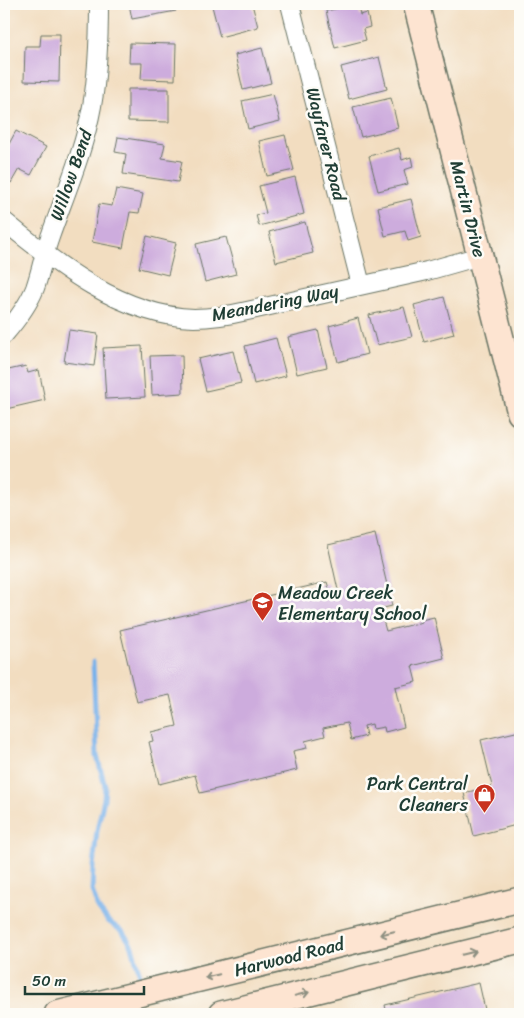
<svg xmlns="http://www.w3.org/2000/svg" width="524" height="1018" font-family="Sriracha,sans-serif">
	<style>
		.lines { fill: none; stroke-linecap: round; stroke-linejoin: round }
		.stream { stroke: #7ab2ea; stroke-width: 5 }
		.building { fill: #cdacdd }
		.street-casing { stroke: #697565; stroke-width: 20 }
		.secondary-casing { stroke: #697565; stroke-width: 28 }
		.street { stroke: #fff; stroke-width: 18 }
		.secondary { stroke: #fde4d1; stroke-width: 25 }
		.oneway { stroke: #8e9082 }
		.labels { text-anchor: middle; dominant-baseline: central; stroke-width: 5; stroke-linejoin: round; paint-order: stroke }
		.street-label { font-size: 18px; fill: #1f3d34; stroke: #fdfcf7 }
		.poi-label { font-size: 18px; fill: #1f3d34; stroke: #fdfcf7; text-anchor: start }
	</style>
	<rect width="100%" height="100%" fill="#fdfcf7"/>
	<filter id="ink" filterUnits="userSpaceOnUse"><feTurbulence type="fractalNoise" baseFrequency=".02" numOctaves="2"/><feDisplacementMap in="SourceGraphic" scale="10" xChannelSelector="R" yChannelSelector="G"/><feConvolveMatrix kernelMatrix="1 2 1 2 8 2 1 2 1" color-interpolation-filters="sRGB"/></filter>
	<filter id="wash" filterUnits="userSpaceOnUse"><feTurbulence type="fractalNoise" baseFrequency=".0096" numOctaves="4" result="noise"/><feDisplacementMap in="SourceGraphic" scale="20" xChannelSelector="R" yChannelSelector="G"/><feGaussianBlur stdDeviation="1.12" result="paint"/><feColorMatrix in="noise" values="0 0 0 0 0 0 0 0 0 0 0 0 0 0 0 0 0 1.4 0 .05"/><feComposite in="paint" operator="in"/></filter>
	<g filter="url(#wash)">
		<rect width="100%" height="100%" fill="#f2ddc0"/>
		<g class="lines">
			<!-- stream -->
			<path class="stream" d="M93,662L97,756L105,786L104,799L97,830L93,866L92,890L98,908L108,921L123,932L132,946L141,979"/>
		</g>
		<g id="blocks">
			<!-- building -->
			<g class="building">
				<path d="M129,4H174L176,11L132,19Z"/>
				<path d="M221,4H252L258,27L220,37L212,6Z"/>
				<path d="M358,4L360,15L367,13L370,27L363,29L366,40L335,48L326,11Z"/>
				<path d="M41,34H60L59,82L24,81L25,46H40Z"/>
				<path d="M130,43L176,44L175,80L141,79L142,63H129Z"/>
				<path d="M262,48L271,83L243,90L235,55Z"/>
				<path d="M379,57L387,89L349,99L341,67Z"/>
				<path d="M128,89H169V122L128,121Z"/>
				<path d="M273,94L280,121L248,129L242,101Z"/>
				<path d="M391,98L398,128L361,137L353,107Z"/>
				<path d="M16,131L46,147L31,175L19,169L11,183L4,179V153Z"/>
				<path d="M285,135L294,170L267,176L259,141Z"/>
				<path d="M118,137L165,144L162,158L182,161L178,182L123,174L126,154L115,152Z"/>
				<path d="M399,148L402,160L411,157L413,167L404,170L408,184L378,191L369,156Z"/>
				<path d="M295,177L304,214L259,226L256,215L266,213L259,186Z"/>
				<path d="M116,189L143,194L139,213L130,212L123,248L92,242L99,204L112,206Z"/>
				<path d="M411,199L421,237L408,241L405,231L385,236L378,207Z"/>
				<path d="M305,222L313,253L276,262L269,232Z"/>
				<path d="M147,236L176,243L168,275L139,268Z"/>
				<path d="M226,237L236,274L205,282L196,244Z"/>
				<path d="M444,297L454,334L424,342L414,305Z"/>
				<path d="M404,307L412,337L377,345L369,315Z"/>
				<path d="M358,318L367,354L338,362L329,326Z"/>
				<path d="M69,330L98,334L94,366L64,362Z"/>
				<path d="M318,330L327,367L297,374L288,337Z"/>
				<path d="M276,338L286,376L254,384L245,346Z"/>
				<path d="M142,346L145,397L106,399L103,348Z"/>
				<path d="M233,351L241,383L206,391L198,359Z"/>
				<path d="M182,355L183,393L152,395L150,356Z"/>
				<path d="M26,366L28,373L39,370L45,400L6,409L4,401V371Z"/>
				<path d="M375,534L392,606L380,609L386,631L422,622L421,620L434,617L444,658L412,666L416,682L395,687L404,727L385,732L384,727L373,729L372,724L364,726L366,736L351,740L347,723L323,728L325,736L305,741L307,748L293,751L297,770L200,793L195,775L159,784L149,742L153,741L151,732L177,726L170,695L137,702L120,630L327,582L330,592L338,590L328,545Z"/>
				<path d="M520,731V824L474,836L464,793L492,786L481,740Z"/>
				<path d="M479,983L486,1014H387L385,1005Z"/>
			</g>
		</g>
	</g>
	<g filter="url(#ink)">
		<use href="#blocks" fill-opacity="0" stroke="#697565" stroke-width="1"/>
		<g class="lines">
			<defs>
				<g id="street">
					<path d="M290,4L361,285"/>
					<path d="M4,221C57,265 122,316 194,318C212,318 230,315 247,311L427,271L480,256"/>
					<path d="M4,335C16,321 28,306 35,288C41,271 44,253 50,237C65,194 84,151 92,106C98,72 99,38 99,4"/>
				</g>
				<g id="secondary">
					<path d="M416,4L520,413"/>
					<path d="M57,1014L520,900"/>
					<path d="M221,1014L520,940"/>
				</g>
			</defs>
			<!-- street casing -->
			<use href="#street" class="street-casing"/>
			<!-- secondary casing -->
			<use href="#secondary" class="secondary-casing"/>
			<!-- street -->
			<use href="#street" class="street"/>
			<!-- secondary -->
			<use href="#secondary" class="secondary"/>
		</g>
		<!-- one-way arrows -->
		<defs><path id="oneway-shaft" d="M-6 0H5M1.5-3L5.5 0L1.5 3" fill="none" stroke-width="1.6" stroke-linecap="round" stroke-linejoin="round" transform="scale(1.25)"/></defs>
		<g class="oneway">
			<use href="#oneway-shaft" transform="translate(387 933) rotate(166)"/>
			<use href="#oneway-shaft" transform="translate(469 953) rotate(-14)"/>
			<use href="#oneway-shaft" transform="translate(212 976) rotate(166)"/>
			<use href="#oneway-shaft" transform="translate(302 994) rotate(-14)"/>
		</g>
	</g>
	<!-- icons -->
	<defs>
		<symbol id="school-pin" viewBox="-11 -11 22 30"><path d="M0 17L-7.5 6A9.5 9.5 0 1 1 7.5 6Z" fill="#c8321e" stroke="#fdfcf7"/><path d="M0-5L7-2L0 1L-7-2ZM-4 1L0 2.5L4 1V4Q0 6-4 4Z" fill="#fff"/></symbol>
		<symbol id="shop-pin" viewBox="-11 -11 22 30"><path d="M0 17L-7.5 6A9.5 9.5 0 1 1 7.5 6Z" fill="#c8321e" stroke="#fdfcf7"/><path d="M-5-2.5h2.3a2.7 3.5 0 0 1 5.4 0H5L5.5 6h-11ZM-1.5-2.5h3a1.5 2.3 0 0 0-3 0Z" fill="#fff"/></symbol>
	</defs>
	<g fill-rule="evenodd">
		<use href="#school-pin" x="250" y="590" width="25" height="34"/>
		<use href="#shop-pin" x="472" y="782" width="25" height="34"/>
	</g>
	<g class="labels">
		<!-- street labels -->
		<g class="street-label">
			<text transform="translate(326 144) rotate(76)">Wayfarer Road</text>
			<text transform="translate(71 175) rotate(-71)">Willow Bend</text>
			<text transform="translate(468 209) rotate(76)">Martin Drive</text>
			<text transform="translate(275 303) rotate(-11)">Meandering Way</text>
			<text transform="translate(289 957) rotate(-14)">Harwood Road</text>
		</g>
		<!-- poi labels -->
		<g class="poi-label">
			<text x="278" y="593">Meadow Creek<tspan x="278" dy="21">Elementary School</tspan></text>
			<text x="468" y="784" text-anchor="end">Park Central<tspan x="468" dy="21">Cleaners</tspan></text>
		</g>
	</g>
	<!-- margin -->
	<rect width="524" height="1018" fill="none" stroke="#fdfcf7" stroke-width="20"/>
	<!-- scale -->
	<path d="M25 986v8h119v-8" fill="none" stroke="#1f3d34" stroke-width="2.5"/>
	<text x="32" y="986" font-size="15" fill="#1f3d34" stroke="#fdfcf7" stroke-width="4" paint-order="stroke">50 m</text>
</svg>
